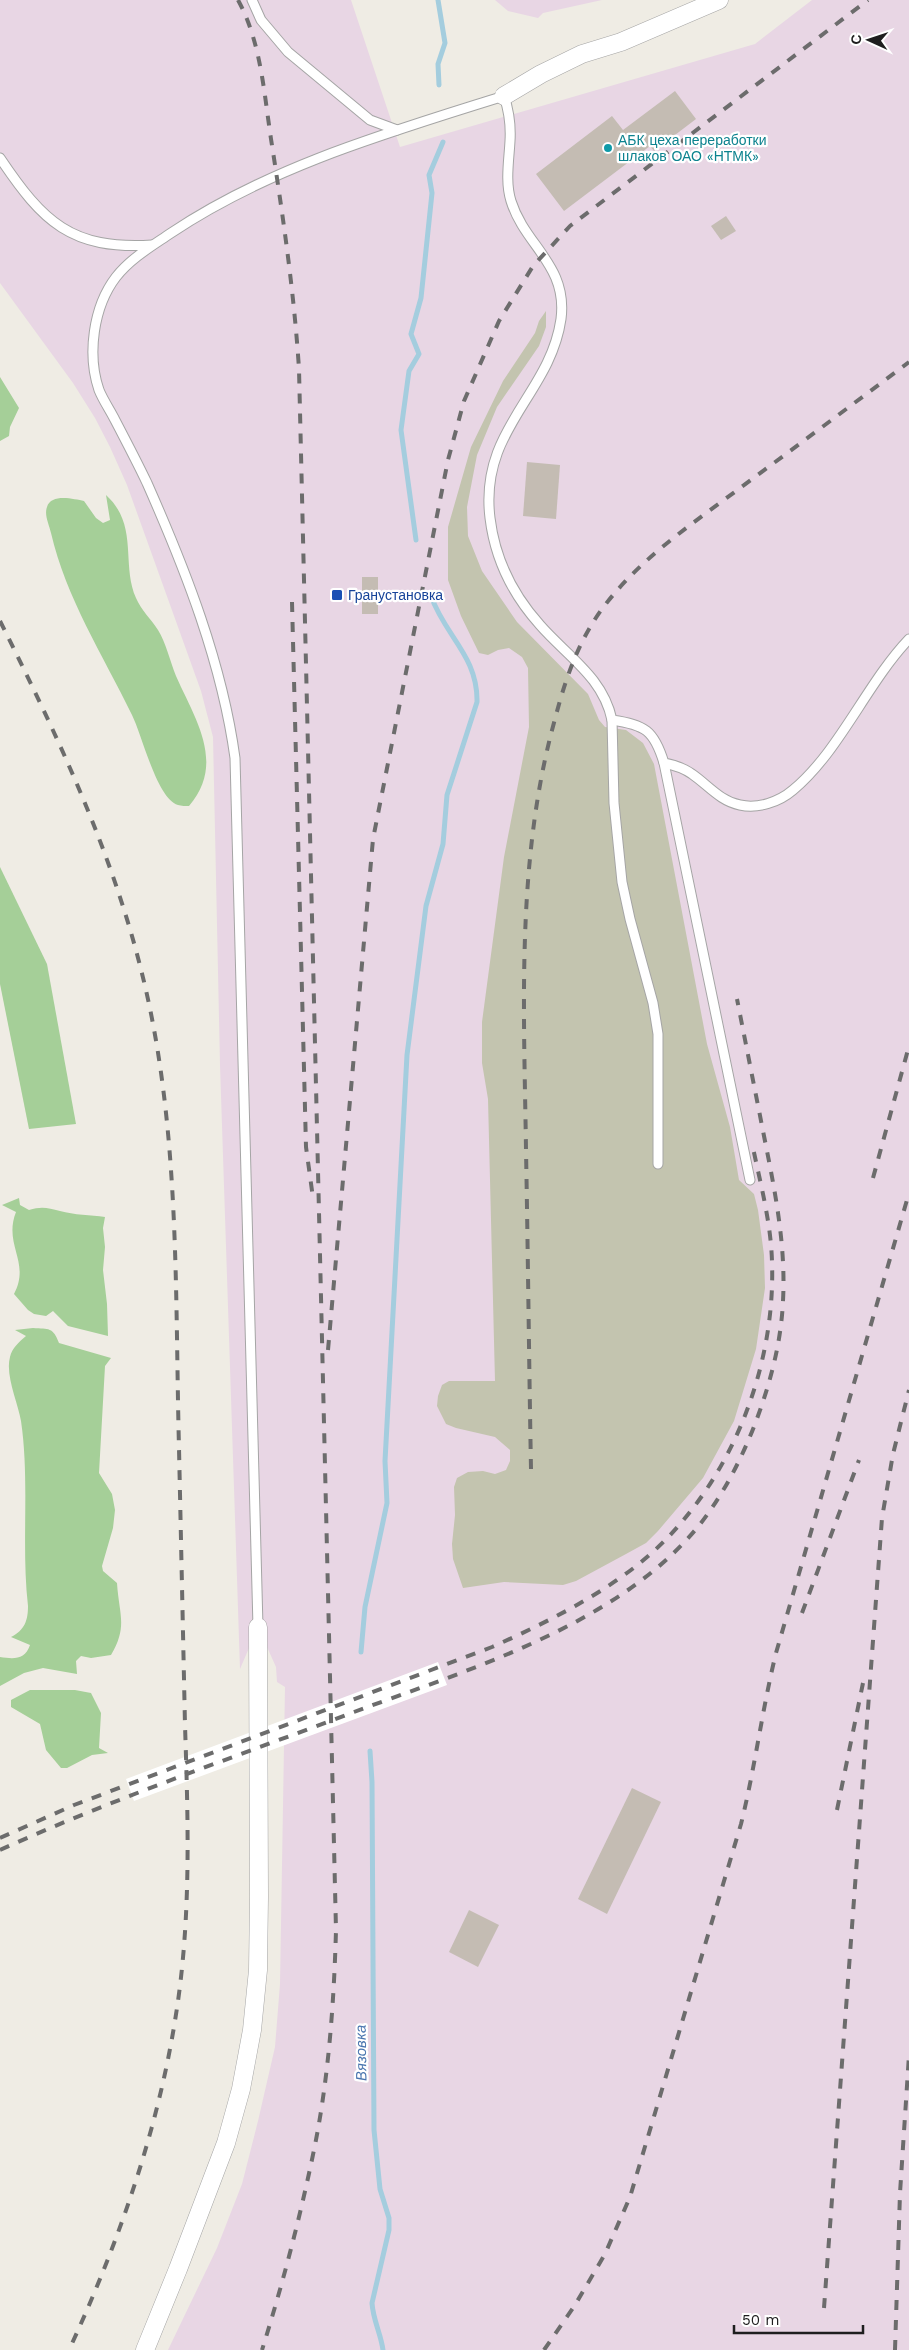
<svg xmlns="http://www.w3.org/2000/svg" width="909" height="2350" font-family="'Work Sans',sans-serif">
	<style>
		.industrial { fill: #e8d6e4 }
		.construction { fill: #c3c4af }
		.forest { fill: #a5cf98 }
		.pier { fill: #fff }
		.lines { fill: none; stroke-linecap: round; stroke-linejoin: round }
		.stream { stroke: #a4cdde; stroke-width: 5 }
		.building { fill: #c4bcb3 }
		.lane-casing { stroke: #a5a5a5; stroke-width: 11 }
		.street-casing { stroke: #a5a5a5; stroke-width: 19 }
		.lane { stroke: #fff; stroke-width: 9 }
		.street { stroke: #fff; stroke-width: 18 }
		.rail { stroke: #6c6c6c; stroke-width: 4; stroke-dasharray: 10 10; stroke-linecap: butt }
		.culture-dot { fill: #0f9aa8; stroke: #fff; stroke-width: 2 }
		.transit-dot { fill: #1a4fb4; stroke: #fff; stroke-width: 2 }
		.labels { text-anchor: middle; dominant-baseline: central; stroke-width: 4.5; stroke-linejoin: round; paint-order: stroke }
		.culture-label { font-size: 14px; fill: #0d838f; stroke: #fff; text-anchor: start }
		.transit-label { font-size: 14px; fill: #164399; stroke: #fff; text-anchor: start }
		.water-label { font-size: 15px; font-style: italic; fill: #4975af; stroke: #fff }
	</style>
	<rect width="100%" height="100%" fill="#efece4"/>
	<!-- industrial -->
	<g class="industrial">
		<path d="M0,0H351L400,147L755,44L812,0H909V2350H168L217,2248L242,2184L258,2121L275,2047L280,1984L285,1687L277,1682L276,1667L258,1627L240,1669L220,1065L213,737L201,691L127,485L110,447L95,418L73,383L0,283Z"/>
		<path d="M495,0H602L543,13L538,18L508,11Z"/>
	</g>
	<!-- construction -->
	<path class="construction" d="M546,311V327L539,346L497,407L477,455L467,507L468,536L482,571L517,622L588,694L599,720L605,727L626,730L643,743L654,764L707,1044L730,1127L739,1180L754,1194L758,1210L764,1255L765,1288L756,1349L734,1421L703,1478L658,1531L646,1543L626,1554L576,1581L563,1585L504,1582L463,1588L453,1559L452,1544L455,1515L454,1487L457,1478L468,1472L483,1471L495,1474L506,1470L510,1461V1450L495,1437L456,1428L446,1424L437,1406L438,1396L442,1385L449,1381H495L488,1099L482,1063V1022L504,857L529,727L528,668L522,657L509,648L498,650L488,655L479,653L461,616L448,580V527L471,447L503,381L535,333L539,321Z"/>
	<!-- forest -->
	<g class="forest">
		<path d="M0,377L19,408L10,427L9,436L0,441Z"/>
		<path d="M106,495C139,525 121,564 136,598C141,610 151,619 158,630C166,643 170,661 176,676C195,719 226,763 189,806C186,806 181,806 178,805C157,799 142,735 132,715C103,655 66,598 51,533C49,524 44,515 47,507C51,493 74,499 84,501L96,518L103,523L110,520Z"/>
		<path d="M0,867L47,964L76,1124L29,1129L0,984Z"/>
		<path d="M19,1198L20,1205L29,1210C42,1206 48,1208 60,1211C74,1215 91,1215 105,1217L103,1228L105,1247L103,1270L107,1304L108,1336L68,1326L53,1311L46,1316L34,1314L28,1310L14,1294C31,1262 3,1245 16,1212L2,1205Z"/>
		<path d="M33,1328C49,1329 53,1327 59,1343L111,1358L105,1366L99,1473L112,1494L115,1510L113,1528L102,1566L103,1571L117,1583C119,1615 128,1626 111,1655L91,1658L81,1656L76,1661L77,1674L43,1668L24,1673L0,1686V1657C14,1659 25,1660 30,1645L11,1637C25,1630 28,1620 28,1606C21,1545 30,1482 21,1421C18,1403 5,1375 10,1357C12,1348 19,1342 26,1336L15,1330Z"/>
		<path d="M30,1690H75L91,1693L101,1713L99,1748L108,1753L92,1755L67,1768H61L46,1750L40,1724L11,1707V1700Z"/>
	</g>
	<!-- pier -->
	<path class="pier" d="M438,1662L447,1685L134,1801L126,1779Z"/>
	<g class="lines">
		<!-- stream -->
		<g class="stream">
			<path d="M438,0L445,43L438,64L439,85"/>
			<path d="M416,540L401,430L409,371L419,354L411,334L421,298L432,193L429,175L443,142"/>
			<path d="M361,1652L365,1607L387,1503L385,1461L407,1055L426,906L443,844L447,795L477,702C478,656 445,636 431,596"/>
			<path d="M370,1751L372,1782L374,2130L380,2189L389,2218V2230L372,2303C373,2320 381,2334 383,2350"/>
		</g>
	</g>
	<!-- building -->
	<g class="building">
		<path d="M675,91L696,119L654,151L650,146L564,211L536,174L612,116L623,130Z"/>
		<path d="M726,216L736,231L721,240L711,226Z"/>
		<path d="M527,462L560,465L556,519L523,516Z"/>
		<rect x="362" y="577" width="16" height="37"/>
		<path d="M632,1788L661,1802L607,1914L578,1899Z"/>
		<path d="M469,1910L499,1925L478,1967L449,1952Z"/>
	</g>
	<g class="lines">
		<defs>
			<g id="lane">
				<path d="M252,0L261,20L288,52L370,120L397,130"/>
				<path d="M0,158C43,222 71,250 152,245"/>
				<path d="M612,720L614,803L622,882L630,919L653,1003L658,1034V1164"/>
				<path d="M664,763L750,1180"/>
				<path d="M258,1627L235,758C222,663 186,571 147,483C137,462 126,441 115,420C110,410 103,400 99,390C87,355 93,307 116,277C131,258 152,246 171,233C271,166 390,132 504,96C509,111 511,125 510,141C509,160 505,182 511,201C525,246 568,265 561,319C550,395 479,429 490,518C495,559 513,595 540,625C567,656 603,677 612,720C645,725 654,730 664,763C674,765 684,768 692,774C708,785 720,801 740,805C758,809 779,802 793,790C839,752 867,683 909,639"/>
			</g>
			<g id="street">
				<path d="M504,96L541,74L582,54L621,42L719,0"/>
				<path d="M145,2350L178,2269L226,2143L241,2089L252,2030L258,1970L259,1897L258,1627"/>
			</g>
		</defs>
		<!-- lane casing -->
		<use href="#lane" class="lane-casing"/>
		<!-- street casing -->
		<use href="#street" class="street-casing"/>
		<!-- lane -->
		<use href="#lane" class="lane"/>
		<!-- street -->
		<use href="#street" class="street"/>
		<!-- rail -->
		<g class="rail">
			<path d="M238,0C261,42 264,93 271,139C283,216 294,292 299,369L336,1930C334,2001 329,2074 315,2145C301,2214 283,2283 262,2350"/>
			<path d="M292,602L306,1147L313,1198"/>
			<path d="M0,621C59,739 115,857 145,986C180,1136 175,1294 179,1448C181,1540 183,1633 185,1725C188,1817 191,1909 178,2001C161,2122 120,2240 69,2350"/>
			<path d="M873,1178L909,1046"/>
			<path d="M328,1350L373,839L448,460L464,401L499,321L533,266L570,226L868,0"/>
			<path d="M531,1469C529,1363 528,1256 526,1150C524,1007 516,859 555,719C565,680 578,642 602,609C639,559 692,524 740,488C797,446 853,404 909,362"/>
			<path d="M802,1613L859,1460"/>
			<path d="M837,1810L863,1683"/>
			<path d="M0,1838L74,1805L492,1647C541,1625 588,1602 631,1570C723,1501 776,1377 772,1262C771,1222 760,1182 752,1143"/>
			<path d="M0,1850C115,1798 235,1757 354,1712C470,1669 621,1624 701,1523C724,1493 741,1460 755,1424C770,1384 781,1344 783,1301C786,1245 775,1191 764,1136C755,1090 746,1045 737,999"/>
			<path d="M824,2308L882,1518L893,1454L909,1390"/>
			<path d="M544,2350L575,2305L605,2254L630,2197L741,1824C755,1768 762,1710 776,1653L909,1193"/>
			<path d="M895,2350L900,2193L909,2055"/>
		</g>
	</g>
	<!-- markers -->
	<circle class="culture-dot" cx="608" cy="148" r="5"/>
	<rect class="transit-dot" x="331" y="589" width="12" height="12" rx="2.5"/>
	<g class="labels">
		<!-- culture labels -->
		<g class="culture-label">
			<text x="618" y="140">АБК цеха переработки<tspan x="618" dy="16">шлаков ОАО «НТМК»</tspan></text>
		</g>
		<!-- transit labels -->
		<g class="transit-label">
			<text x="348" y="595">Гранустановка</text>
		</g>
		<!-- water labels -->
		<g class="water-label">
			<text transform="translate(361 2053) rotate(-91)">Вязовка</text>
		</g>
	</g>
	<!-- north arrow -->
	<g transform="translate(869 40) rotate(273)" stroke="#ffffff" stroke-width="4" paint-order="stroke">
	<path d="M0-4L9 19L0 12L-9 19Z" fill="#1e1e1e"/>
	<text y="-8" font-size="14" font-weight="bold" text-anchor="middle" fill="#1e1e1e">С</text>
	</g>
	<!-- scale -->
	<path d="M734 2325v8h129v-8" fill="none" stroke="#1e1e1e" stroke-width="2.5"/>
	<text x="742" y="2325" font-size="15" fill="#1e1e1e" stroke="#ffffff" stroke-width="4" paint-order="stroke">50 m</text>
</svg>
